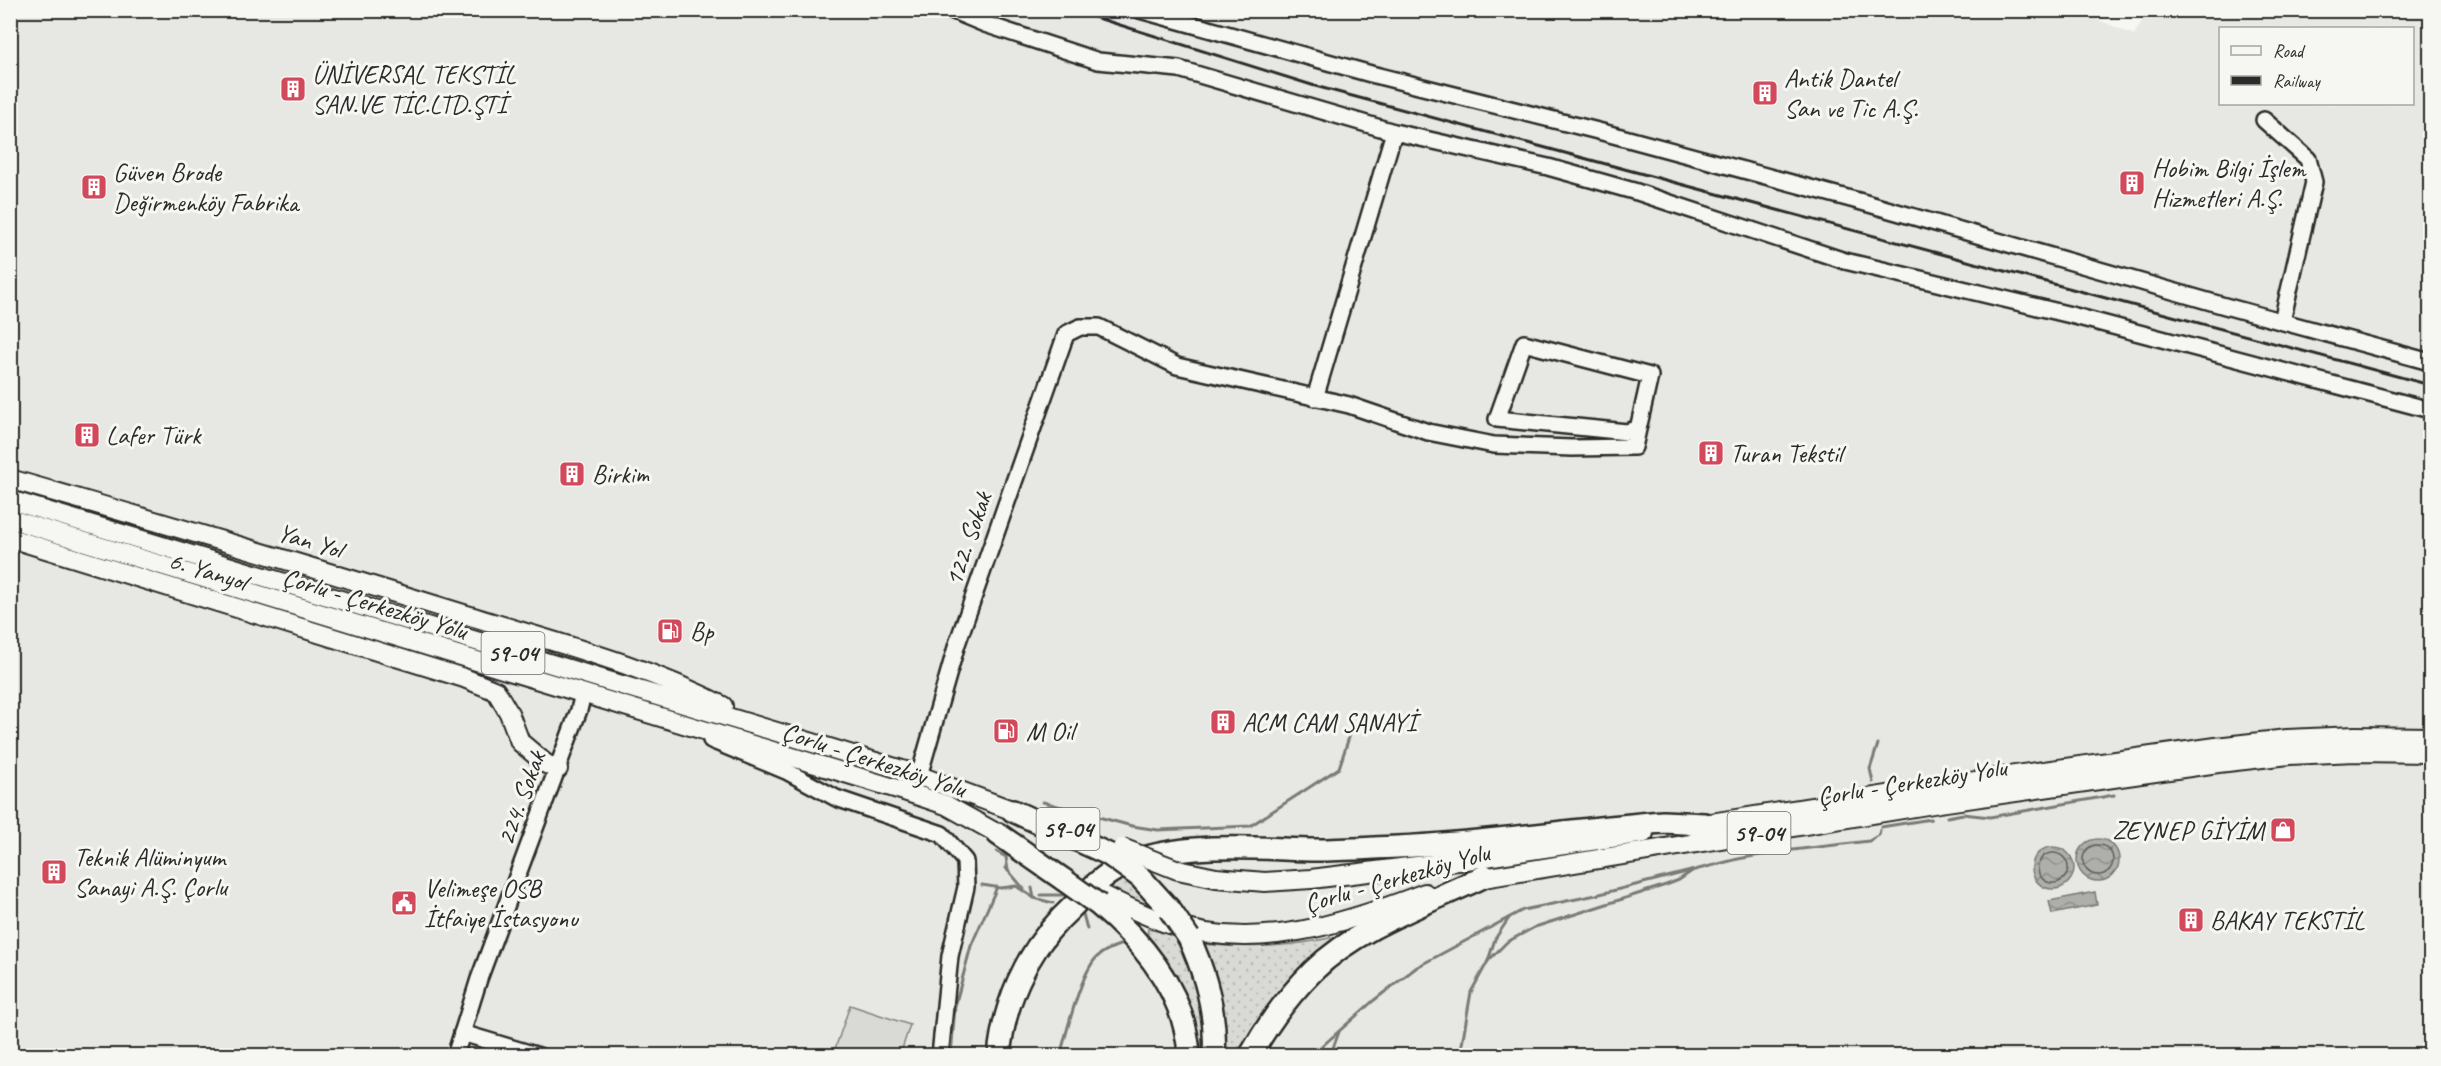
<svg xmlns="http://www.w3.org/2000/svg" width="2441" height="1066" font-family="Caveat,sans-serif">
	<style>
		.built { fill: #e7e7e3; fill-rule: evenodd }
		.grass { fill: url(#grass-dots); stroke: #828280; stroke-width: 1.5 }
		.park { fill: #d9d9d5; stroke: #828280; stroke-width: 1.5 }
		.water { fill: url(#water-waves); stroke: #7a7a78; stroke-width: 1.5 }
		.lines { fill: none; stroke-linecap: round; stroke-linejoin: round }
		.shore { stroke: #5f5f5e; stroke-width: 1.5 }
		.stream { stroke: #7a7a78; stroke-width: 3 }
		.minor-casing { stroke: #2b2b2b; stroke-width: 20 }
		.major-casing { stroke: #2b2b2b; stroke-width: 22 }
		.highway-casing { stroke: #2b2b2b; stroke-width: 26 }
		.minor { stroke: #f6f6f2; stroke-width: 15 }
		.major { stroke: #f6f6f2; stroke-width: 18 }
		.highway { stroke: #f6f6f2; stroke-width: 21 }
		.rail { stroke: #2b2b2b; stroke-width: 3 }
		.major-bridge-casing { stroke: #2b2b2b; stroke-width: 22; stroke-linecap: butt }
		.highway-bridge-casing { stroke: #2b2b2b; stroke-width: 26; stroke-linecap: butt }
		.major-bridge { stroke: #f6f6f2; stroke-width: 18 }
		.highway-bridge { stroke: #f6f6f2; stroke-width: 21 }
		.labels { text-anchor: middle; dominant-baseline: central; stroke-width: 6; stroke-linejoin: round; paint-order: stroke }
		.shield { fill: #f6f6f2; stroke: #686867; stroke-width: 1.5 }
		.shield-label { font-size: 24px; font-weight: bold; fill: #2b2b2b }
		.poi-label { font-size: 26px; fill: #2b2b2b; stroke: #f6f6f2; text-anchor: start }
		.street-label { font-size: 26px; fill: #2b2b2b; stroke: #f6f6f2 }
	</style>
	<defs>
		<pattern id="grass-dots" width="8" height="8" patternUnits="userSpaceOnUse" patternTransform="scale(1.5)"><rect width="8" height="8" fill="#d9d9d5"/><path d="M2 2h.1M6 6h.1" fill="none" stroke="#babab7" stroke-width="1.8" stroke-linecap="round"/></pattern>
		<pattern id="water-waves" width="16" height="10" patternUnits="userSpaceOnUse" patternTransform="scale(1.5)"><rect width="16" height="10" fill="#aeaeab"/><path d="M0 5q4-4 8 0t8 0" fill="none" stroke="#8e8e8b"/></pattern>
	</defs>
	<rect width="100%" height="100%" fill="#f6f6f2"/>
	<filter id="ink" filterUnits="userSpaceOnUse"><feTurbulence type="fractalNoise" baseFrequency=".0167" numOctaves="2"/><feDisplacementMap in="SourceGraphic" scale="12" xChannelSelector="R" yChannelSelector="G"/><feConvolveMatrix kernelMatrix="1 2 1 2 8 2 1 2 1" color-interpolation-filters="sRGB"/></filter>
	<g filter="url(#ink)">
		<!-- built -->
		<path class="built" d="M2075,10L2134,35L2148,11H2430V1055H11L10,11ZM2220,28H2412V104H2220Z"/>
		<!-- grass -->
		<g class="grass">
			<path d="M1126,874L1157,907L1134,900L1107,887Z"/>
			<path d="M1148,929L1179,936L1199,984L1207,1055H1198C1185,1009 1178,972 1147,934Z"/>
			<path d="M1343,935L1242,1055H1224L1203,944C1253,949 1293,947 1343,935Z"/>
		</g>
		<!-- park -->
		<path class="park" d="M850,1005L910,1025L900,1055H853L835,1049Z"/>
		<!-- water -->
		<g class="water">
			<circle cx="2098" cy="860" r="21"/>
			<circle cx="2053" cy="868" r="21"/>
			<path d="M2095,892L2097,905L2052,914L2049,901Z"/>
		</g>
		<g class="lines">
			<!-- shore -->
			<g class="shore">
				<circle cx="2098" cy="860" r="15"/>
				<circle cx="2053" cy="868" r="15"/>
			</g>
			<!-- stream -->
			<g class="stream">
				<path d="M1873,782L1870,769L1878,744"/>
				<path d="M1043,802L1132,826L1158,830L1250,826L1339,768L1351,731"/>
				<path d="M1947,817L1963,814L1990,817L2114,795"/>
				<path d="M1881,827L1931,819"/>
				<path d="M997,852L1006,857L1008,871"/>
				<path d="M1006,868L1024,889"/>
				<path d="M982,885L1001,888L1016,886L1034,898"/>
				<path d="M1032,888L1034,898L1053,903"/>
				<path d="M1041,895H1063"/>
				<path d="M1082,910L1087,929"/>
				<path d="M1488,961L1507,942L1535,927L1666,885L1679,880L1692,871"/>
				<path d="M951,1056L955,1006L971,946L997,887"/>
				<path d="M1060,1056C1067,1031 1080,976 1096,958C1103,950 1116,946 1125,943"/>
				<path d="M1311,1056L1373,1001L1417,967L1523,910L1596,895L1738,859L1776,852L1869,841L1879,835L1880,830"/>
				<path d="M1330,1056L1339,1032"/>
				<path d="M1460,1056L1471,992L1488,961L1495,939L1509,918"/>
			</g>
			<defs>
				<g id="minor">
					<path d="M951,10L985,24L1098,61L1179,69L1394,132L1315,398"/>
					<path d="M1140,10L1371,74L1606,133L1862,202L2225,306L2430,362"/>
					<path d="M2264,120L2308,159L2314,182L2282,321"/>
					<path d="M1394,132L1548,167L1637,192L1845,261L2071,315L2430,410"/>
					<path d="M711,740L786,771L836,798L942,834L965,861L966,887L950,956L940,1056"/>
					<path d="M919,776L957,644L1066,334L1080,327H1099L1177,366L1349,405L1428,432L1494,445L1572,448L1634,447L1650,376L1524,343L1497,419L1627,432L1638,428"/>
					<path d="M462,1033L539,1056"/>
					<path d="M455,1056L479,979L579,710L583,694"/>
				</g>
				<g id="major">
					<path d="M10,479C163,523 315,568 467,615C553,642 643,664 723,706"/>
					<path d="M10,500L909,772L1025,815"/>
					<path d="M10,519L904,791L946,805L1009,840"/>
					<path d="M10,538L464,678L496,691L509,713L520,742L546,764L558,769"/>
					<path d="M1692,826L2001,777L2216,747L2287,739L2355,736L2430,737"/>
					<path d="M1178,870L1216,878L1265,882L1311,879L1466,860L1644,833"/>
					<path d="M1471,880L1939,803L2218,763L2289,755L2355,752L2430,753"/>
					<path d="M1101,894C1123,905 1145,916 1169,924C1255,953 1344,924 1425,893"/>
				</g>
				<g id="highway">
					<path d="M1013,811L1108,854"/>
					<path d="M998,834L1064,880"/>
					<path d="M1140,877L1170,910"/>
					<path d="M1099,905C1144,943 1186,993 1189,1056"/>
					<path d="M1189,938C1206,975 1217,1014 1214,1056"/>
					<path d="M999,1056C1004,1004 1025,955 1061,918C1078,902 1095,881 1115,870C1171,839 1254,849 1316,850C1343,850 1370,848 1397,847C1486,843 1575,829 1663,822L1704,824"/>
					<path d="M1250,1056C1267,1025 1288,996 1313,971C1360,925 1427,904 1485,876"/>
				</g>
			</defs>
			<!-- minor casing -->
			<use href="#minor" class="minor-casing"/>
			<!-- major casing -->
			<use href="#major" class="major-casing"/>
			<!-- highway casing -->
			<use href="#highway" class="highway-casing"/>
			<!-- minor -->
			<use href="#minor" class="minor"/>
			<!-- major -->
			<use href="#major" class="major"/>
			<!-- highway -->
			<use href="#highway" class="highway"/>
			<!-- rail -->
			<path class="rail" d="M1072,10L1315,86L2430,385"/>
			<defs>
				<path id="major-bridge" d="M1122,848L1178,870"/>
				<g id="highway-bridge">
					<path d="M1108,854L1140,877"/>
					<path d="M1064,880L1099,905"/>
					<path d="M1170,910L1189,938"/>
				</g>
			</defs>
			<!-- major-bridge casing -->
			<use href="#major-bridge" class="major-bridge-casing"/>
			<!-- highway-bridge casing -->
			<use href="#highway-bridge" class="highway-bridge-casing"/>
			<!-- major-bridge -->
			<use href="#major-bridge" class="major-bridge"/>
			<!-- highway-bridge -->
			<use href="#highway-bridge" class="highway-bridge"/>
		</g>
	</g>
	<!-- icons -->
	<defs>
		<symbol id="building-square" viewBox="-11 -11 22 22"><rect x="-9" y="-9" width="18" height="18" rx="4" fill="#d1495b" stroke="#f6f6f2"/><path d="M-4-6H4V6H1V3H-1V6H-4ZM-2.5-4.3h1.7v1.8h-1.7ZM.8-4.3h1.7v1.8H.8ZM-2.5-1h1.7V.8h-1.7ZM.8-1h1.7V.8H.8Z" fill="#fff"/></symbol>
		<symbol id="fuel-square" viewBox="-11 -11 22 22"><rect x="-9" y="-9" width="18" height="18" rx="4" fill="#d1495b" stroke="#f6f6f2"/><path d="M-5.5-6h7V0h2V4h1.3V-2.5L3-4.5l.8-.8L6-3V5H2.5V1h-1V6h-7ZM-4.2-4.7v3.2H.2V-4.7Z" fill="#fff"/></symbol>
		<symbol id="shop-square" viewBox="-11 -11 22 22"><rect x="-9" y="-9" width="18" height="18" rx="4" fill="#d1495b" stroke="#f6f6f2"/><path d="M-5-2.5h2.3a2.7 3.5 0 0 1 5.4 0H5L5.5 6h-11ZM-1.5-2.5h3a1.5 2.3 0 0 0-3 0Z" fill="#fff"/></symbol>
		<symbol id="civic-square" viewBox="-11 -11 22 22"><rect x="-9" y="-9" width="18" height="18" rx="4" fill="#d1495b" stroke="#f6f6f2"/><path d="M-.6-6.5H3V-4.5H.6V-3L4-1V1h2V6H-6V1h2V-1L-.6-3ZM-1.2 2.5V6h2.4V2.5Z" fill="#fff"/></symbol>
	</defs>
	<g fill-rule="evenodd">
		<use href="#building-square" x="278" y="74" width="30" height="30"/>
		<use href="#building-square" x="1750" y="78" width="30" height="30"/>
		<use href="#building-square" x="2117" y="168" width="30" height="30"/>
		<use href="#building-square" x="79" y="172" width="30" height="30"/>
		<use href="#building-square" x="72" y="420" width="30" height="30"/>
		<use href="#building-square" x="1696" y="438" width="30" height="30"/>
		<use href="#building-square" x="557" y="459" width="30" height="30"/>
		<use href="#fuel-square" x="655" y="616" width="30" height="30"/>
		<use href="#building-square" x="1208" y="707" width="30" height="30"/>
		<use href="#fuel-square" x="991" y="716" width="30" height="30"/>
		<use href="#shop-square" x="2268" y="815" width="30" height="30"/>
		<use href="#building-square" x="39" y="857" width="30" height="30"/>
		<use href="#civic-square" x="389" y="888" width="30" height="30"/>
		<use href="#building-square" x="2176" y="905" width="30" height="30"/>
	</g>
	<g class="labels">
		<!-- shield labels -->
		<g class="shield">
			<rect x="481.5" y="632" width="63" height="42" rx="4.5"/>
			<rect x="1036.5" y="808" width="63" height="42" rx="4.5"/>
			<rect x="1727.5" y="812" width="63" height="42" rx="4.5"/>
		</g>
		<g class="shield-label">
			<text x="513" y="653">59-04</text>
			<text x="1068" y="829">59-04</text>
			<text x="1759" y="833">59-04</text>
		</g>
		<!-- poi labels -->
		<g class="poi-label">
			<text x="312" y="74">ÜNİVERSAL TEKSTİL<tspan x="312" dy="30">SAN.VE TİC.LTD.ŞTİ</tspan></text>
			<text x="1784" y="78">Antik Dantel<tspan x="1784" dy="30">San ve Tic A.Ş.</tspan></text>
			<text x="2152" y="168">Hobim Bilgi İşlem<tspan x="2152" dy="30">Hizmetleri A.Ş.</tspan></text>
			<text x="113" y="172">Güven Brode<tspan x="113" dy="30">Değirmenköy Fabrika</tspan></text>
			<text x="106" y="435">Lafer Türk</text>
			<text x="1730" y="453">Turan Tekstil</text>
			<text x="592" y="474">Birkim</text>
			<text x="690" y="631">Bp</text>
			<text x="1242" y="722">ACM CAM SANAYİ</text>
			<text x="1026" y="731">M Oil</text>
			<text x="2264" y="830" text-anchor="end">ZEYNEP GİYİM</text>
			<text x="74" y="857">Teknik Alüminyum<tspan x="74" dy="30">Sanayi A.Ş. Çorlu</tspan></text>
			<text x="424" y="888">Velimeşe OSB<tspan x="424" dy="30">İtfaiye İstasyonu</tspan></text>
			<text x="2210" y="920">BAKAY TEKSTİL</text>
		</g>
		<!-- street labels -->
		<g class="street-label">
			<text transform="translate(968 539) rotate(-71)">122. Sokak</text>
			<text transform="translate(310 541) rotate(17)">Yan Yol</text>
			<text transform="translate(208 571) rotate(17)">6. Yanyol</text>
			<text transform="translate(375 604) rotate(17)">Çorlu - Çerkezköy Yolu</text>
			<text transform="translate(874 760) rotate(18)">Çorlu - Çerkezköy Yolu</text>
			<text transform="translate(1912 782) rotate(-9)">Çorlu - Çerkezköy Yolu</text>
			<text transform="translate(521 798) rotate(-70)">224. Sokak</text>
			<text transform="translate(1397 878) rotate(-16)">Çorlu - Çerkezköy Yolu</text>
		</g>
	</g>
	<!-- margin -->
	<rect width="2441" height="1066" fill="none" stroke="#f6f6f2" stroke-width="36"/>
	<rect x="18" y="18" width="2405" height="1030" fill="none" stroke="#2b2b2b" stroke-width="2" filter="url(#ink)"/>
	<!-- legend -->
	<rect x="2219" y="27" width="195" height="78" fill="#f6f6f2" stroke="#a5a5a2" stroke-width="1.5"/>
	<rect x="2231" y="46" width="30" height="9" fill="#f6f6f2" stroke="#a5a5a2" stroke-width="1.5"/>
	<text x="2273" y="57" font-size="18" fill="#2b2b2b">Road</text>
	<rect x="2231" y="76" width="30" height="9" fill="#2b2b2b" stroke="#a5a5a2" stroke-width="1.5"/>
	<text x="2273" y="87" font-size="18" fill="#2b2b2b">Railway</text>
</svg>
